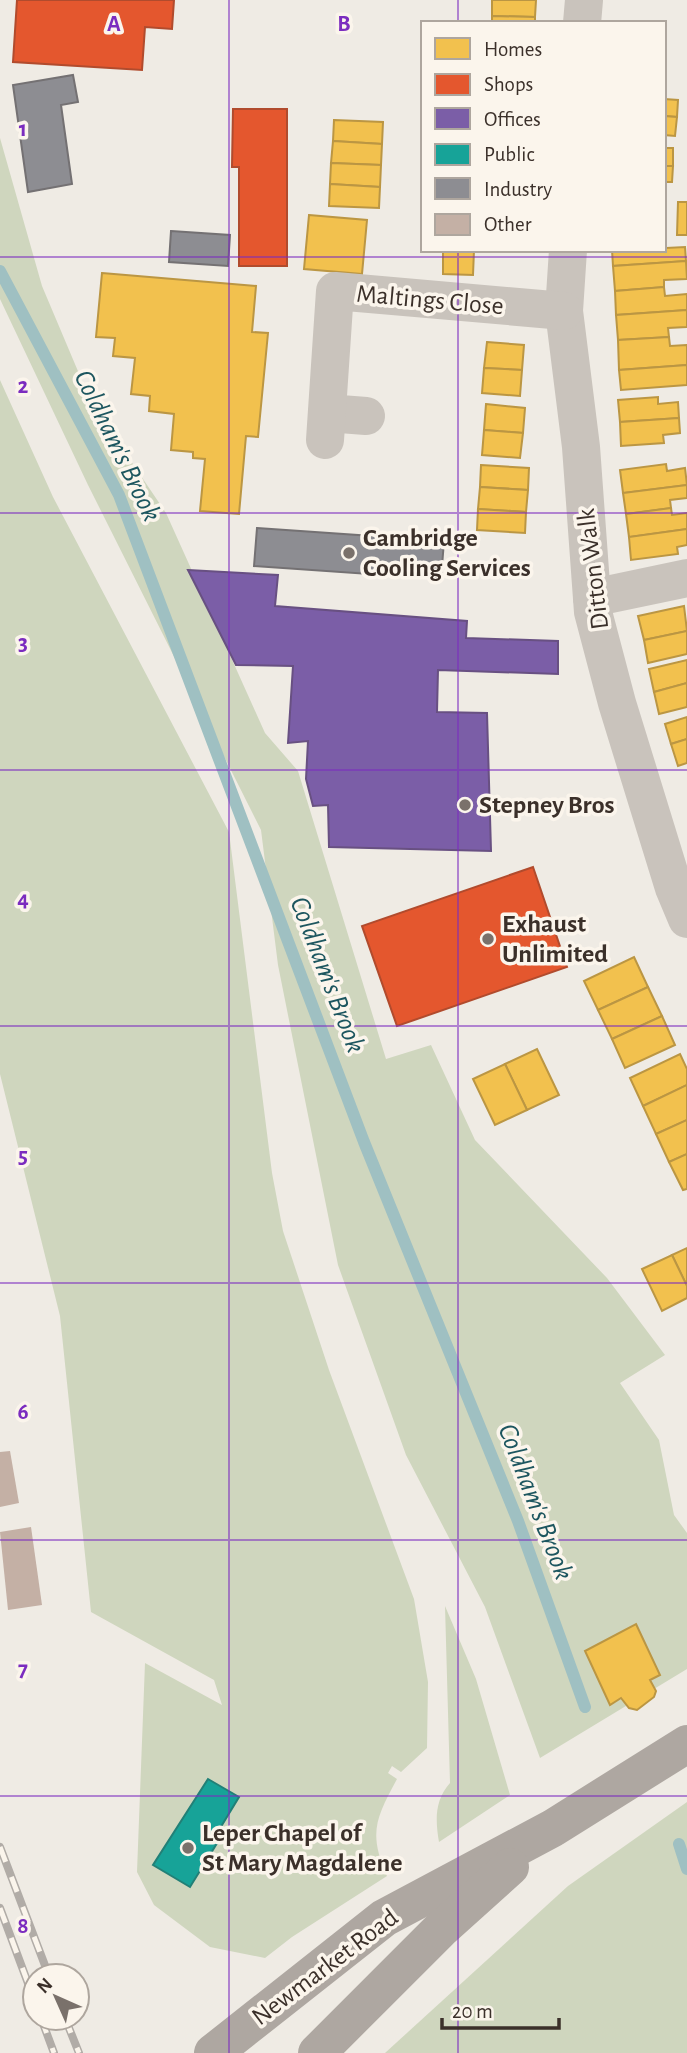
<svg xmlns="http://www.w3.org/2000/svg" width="687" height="2053" font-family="'Alegreya Sans',sans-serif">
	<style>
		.green { fill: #cfd6be }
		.homes { fill: #f2c14e; stroke: #bb9643; stroke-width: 2 }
		.shops { fill: #e4572e; stroke: #b14b2d; stroke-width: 2 }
		.offices { fill: #7b5ea7; stroke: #685082; stroke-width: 2 }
		.public { fill: #17a398; stroke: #228077; stroke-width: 2 }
		.industry { fill: #8d8d92; stroke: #747173; stroke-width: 2 }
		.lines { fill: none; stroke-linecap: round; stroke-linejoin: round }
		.stream { stroke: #9fc0c2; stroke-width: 12 }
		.building { fill: #c4b0a5 }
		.minor { stroke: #c9c3bc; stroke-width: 38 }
		.primary { stroke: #aea7a1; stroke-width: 38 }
		.rail-casing { stroke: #b1aca7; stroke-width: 8 }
		.rail { stroke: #fbf5ec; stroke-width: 5; stroke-dasharray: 16; stroke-linecap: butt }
		.grid { fill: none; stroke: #7b2cbf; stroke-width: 2; stroke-opacity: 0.55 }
		.poi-dot { fill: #7a716b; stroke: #fbf5ec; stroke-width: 2.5 }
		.labels { text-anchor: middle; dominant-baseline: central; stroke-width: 7; stroke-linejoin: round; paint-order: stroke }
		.street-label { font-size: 26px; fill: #3b302a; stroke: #fbf5ec }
		.poi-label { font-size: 26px; font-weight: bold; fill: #3b302a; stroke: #fbf5ec; text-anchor: start }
		.water-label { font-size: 28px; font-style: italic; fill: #1d565f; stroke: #fbf5ec }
		.grid-label { font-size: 23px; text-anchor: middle; font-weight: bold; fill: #7b2cbf; stroke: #fbf5ec; stroke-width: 7; stroke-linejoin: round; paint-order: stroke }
	</style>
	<rect width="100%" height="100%" fill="#efebe4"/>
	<!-- green -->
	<g class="green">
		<path d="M0,138L42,286L91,402L166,513L265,733L298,771L386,1059L431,1045L475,1140L607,1278L665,1355L620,1383L659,1440L674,1515L687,1533V1669L540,1758L485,1607L406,1455L338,1265L278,965L261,830L88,485L0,299Z"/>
		<path d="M0,380L53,497L229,832L272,1173L283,1231L329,1370L414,1599L428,1682L427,1748L401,1772L392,1766L388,1773L397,1779C376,1818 368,1833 387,1876L292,1937L265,1958L210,1947L154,1905L137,1872L145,1663L222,1705L214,1680L91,1612L60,1316L0,1074Z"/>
		<path d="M445,1606L476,1679L510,1795L439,1842C435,1819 435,1800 450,1783Z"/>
		<path d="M687,1802V2053H385L568,1886Z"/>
	</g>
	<!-- homes -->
	<g class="homes">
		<path d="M492,0H536L535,17L492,16Z"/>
		<path d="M492,16L535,17V23H492Z"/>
		<path d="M664,99L678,100L677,117L664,116Z"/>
		<path d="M664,116L677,117L675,136L664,135Z"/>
		<path d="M334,120L383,122L382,144L333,141Z"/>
		<path d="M333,141L382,144L381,165L331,163Z"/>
		<rect x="664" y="148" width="9" height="18"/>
		<path d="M331,163L381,165L380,187L330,184Z"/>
		<path d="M664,166H673L672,182H664Z"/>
		<path d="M330,184L380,187L379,208L329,206Z"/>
		<path d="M678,202H687V235H677Z"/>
		<path d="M309,215L367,220L362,274L304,269Z"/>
		<path d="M664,240L666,248L685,247L686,261L613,266L612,250H664Z"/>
		<path d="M443,250H474L473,275L443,274Z"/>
		<path d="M686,261L687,279L664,280V287L615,291L613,266Z"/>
		<path d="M102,273L256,286L252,332L268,333L258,437L246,436L239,514L200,511L205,459L193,458V452L171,450L174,414L149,411L150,396L131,394L135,358L113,356L115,338L96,337Z"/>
		<path d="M664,287L665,296L687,294V310L616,315L615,291Z"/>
		<path d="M687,310V327L668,328L669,337L618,340L616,315Z"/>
		<path d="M669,337L670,346L687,345V365L619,370L618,340Z"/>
		<path d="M487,342L524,345L522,370L484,368Z"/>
		<path d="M687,365V385L621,390L619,370Z"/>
		<path d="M484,368L522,370L520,396L482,393Z"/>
		<path d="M658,397V404L678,402L679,418L620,422L618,400Z"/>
		<path d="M486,404L525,408L523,433L484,430Z"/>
		<path d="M679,418L680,433L663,435L664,443L621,446L620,422Z"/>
		<path d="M484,430L523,433L520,458L482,455Z"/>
		<path d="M666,464L667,471L685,468L687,485L623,493L620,470Z"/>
		<path d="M481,465L529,468L528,490L480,487Z"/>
		<path d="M687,485V498L670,500L671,508L626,514L623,493Z"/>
		<path d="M480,487L528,490L526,512L478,509Z"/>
		<path d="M671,508L672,515L687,513V529L629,537L626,514Z"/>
		<path d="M478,509L526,512L525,533L477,530Z"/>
		<path d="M687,529V545L677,547L678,554L631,560L629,537Z"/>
		<path d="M684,606L687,631L644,640L638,616Z"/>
		<path d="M687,631V654L648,663L644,640Z"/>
		<path d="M687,660V683L654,692L649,669Z"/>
		<path d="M687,683V707L659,714L654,692Z"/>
		<path d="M687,717V739L671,744L665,724Z"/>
		<path d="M687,739V763L678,766L671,744Z"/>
		<path d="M634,957L648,987L598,1010L584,981Z"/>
		<path d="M648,987L662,1016L612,1039L598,1010Z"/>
		<path d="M662,1016L675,1045L625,1068L612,1039Z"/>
		<path d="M537,1049L559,1095L527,1110L505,1064Z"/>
		<path d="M680,1054L687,1069V1085L643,1106L630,1078Z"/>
		<path d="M505,1064L527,1110L495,1125L473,1079Z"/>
		<path d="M687,1085V1120L656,1134L643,1106Z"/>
		<path d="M687,1120V1154L669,1162L656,1134Z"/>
		<path d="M687,1154V1189L683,1190L669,1162Z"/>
		<path d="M687,1248V1286L672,1255Z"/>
		<path d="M672,1255L687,1286V1298L662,1311L642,1269Z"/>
		<path d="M636,1624L660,1675L650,1680L656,1691L654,1697L637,1710L629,1708L621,1698L610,1705L585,1651Z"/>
	</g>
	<!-- shops -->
	<g class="shops">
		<path d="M17,0H174L172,29L145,27L142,70L13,62Z"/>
		<path d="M233,109H287V266H239V167H232Z"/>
		<path d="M533,867L567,967L397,1026L362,926Z"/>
	</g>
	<!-- offices -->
	<path class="offices" d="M188,570L278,575L275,606L467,621L466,638L558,641V674L438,670L437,712L487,713L491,851L329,847L328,805L313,806L306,779L308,741L288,743L293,666L236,665Z"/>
	<!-- public -->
	<path class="public" d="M208,1779L239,1797L219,1830L224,1832L190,1887L153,1865Z"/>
	<!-- industry -->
	<g class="industry">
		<path d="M73,75L78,102L61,105L72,184L28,192L13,85Z"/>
		<path d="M171,231L230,235L228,266L169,262Z"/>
		<path d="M257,528L444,541L441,579L254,566Z"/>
	</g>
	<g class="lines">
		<!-- stream -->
		<g class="stream">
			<path d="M0,271L119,495L364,1142L518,1521L585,1707"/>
			<path d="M679,1844L687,1869"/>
		</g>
	</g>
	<!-- building -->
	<g class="building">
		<path d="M10,1451L19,1503L0,1507V1452Z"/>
		<path d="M31,1527L42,1605L8,1610L0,1532Z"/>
	</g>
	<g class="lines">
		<!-- minor -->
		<g class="minor">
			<path d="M582,23L584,0"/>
			<path d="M568,250L564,311L581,447L593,612L617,703L674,888L687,919"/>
			<path d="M327,413L366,416"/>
			<path d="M325,440L335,291L564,311"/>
			<path d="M592,598L687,578"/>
		</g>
		<!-- primary -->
		<g class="primary">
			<path d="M213,2053L384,1918L553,1828L687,1744"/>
			<path d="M317,2053L440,1930L510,1867"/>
		</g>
		<defs>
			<g id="rail">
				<path d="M0,1847L49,1976"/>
				<path d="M0,1908L35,2002"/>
				<path d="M41,2018L54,2053"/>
				<path d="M65,2018L79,2053"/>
			</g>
		</defs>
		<!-- rail casing -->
		<use href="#rail" class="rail-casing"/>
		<!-- rail -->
		<use href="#rail" class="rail"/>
	</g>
	<!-- grid -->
	<path class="grid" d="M229,0V2053M458,0V23M458,250V2053M0,257H687M0,513H687M0,770H687M0,1026H687M0,1283H687M0,1540H687M0,1796H687"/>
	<!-- markers -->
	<g class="poi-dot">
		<circle cx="349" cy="553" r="7"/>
		<circle cx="465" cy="805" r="7"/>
		<circle cx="488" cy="939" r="7"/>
		<circle cx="188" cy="1848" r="7"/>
	</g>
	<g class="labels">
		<!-- street labels -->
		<g class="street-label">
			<text transform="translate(430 300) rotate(5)">Maltings Close</text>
			<text transform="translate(593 569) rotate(-97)">Ditton Walk</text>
			<text transform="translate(325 1967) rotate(-37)">Newmarket Road</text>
		</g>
		<!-- poi labels -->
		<g class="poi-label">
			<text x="363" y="538">Cambridge<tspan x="363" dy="30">Cooling Services</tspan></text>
			<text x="479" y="805">Stepney Bros</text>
			<text x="502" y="924">Exhaust<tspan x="502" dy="30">Unlimited</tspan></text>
			<text x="202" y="1833">Leper Chapel of<tspan x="202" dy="30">St Mary Magdalene</tspan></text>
		</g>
		<!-- water labels -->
		<g class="water-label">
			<text transform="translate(117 446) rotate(64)">Coldham's Brook</text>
			<text transform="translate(327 975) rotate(69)">Coldham's Brook</text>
			<text transform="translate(535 1502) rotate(69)">Coldham's Brook</text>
		</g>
	</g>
	<g class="grid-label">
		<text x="114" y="31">A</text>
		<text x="344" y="31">B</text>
		<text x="23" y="136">1</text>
		<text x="23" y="393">2</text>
		<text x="23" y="650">3</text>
		<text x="23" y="906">4</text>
		<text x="23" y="1163">5</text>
		<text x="23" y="1419">6</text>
		<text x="23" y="1676">7</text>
		<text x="23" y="1933">8</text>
	</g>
	<!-- legend -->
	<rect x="421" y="21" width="245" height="231" fill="#fbf5ec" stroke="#aea69e" stroke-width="2"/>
	<rect x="435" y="38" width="35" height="21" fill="#f2c14e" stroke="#aea69e" stroke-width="2"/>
	<text x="484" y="56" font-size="21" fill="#3b302a">Homes</text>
	<rect x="435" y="74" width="35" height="21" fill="#e4572e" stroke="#aea69e" stroke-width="2"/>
	<text x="484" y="91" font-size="21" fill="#3b302a">Shops</text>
	<rect x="435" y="108" width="35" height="21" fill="#7b5ea7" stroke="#aea69e" stroke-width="2"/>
	<text x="484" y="126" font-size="21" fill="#3b302a">Offices</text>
	<rect x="435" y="144" width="35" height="21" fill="#17a398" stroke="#aea69e" stroke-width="2"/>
	<text x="484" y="161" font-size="21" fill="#3b302a">Public</text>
	<rect x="435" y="178" width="35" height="21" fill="#8d8d92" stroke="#aea69e" stroke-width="2"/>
	<text x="484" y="196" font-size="21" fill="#3b302a">Industry</text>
	<rect x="435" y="214" width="35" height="21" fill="#c4b0a5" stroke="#aea69e" stroke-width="2"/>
	<text x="484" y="231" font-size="21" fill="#3b302a">Other</text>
	<!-- north arrow -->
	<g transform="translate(56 1997) rotate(315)"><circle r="33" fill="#fbf5ec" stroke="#aea69e" stroke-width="2"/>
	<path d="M0-5L12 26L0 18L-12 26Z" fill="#7a716b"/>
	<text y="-10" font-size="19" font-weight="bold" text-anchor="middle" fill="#3b302a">N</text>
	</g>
	<!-- scale -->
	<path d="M442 2018v10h117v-10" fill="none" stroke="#3b302a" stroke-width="3.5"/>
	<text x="452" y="2018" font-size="21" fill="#3b302a" stroke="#fbf5ec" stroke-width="5" paint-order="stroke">20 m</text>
</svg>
